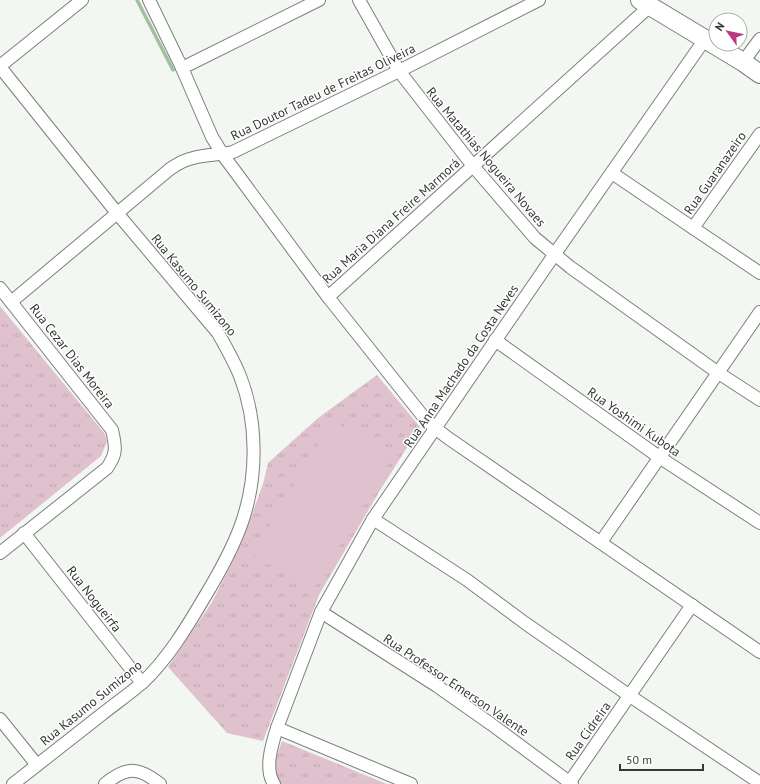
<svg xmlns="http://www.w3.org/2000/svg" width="760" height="784" font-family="'PT Sans',sans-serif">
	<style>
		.grass { fill: url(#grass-tufts) }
		.garden { fill: #e0c2cf }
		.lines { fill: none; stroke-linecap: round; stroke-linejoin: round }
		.stream { stroke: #a1c09f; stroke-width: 3.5 }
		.minor-casing { stroke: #7c7f7b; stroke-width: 14 }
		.secondary-casing { stroke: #7c7f7b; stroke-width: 20 }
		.minor { stroke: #fff; stroke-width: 12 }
		.secondary { stroke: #fff; stroke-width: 18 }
		.labels { text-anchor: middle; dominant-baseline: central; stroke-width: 3; stroke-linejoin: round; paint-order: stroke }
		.street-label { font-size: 13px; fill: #363736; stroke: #fff }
	</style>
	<defs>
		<pattern id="grass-tufts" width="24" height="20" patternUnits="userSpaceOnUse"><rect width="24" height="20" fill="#e0c2cf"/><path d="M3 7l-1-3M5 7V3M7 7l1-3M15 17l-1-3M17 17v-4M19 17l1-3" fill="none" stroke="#c1a7b2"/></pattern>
	</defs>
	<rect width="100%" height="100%" fill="#f3f7f2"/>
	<!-- grass -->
	<g class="grass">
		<path d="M0,306L105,434L107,442L101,456L0,538Z"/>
		<path d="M377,375L420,427L379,492L319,595L263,741L227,733L168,667L212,602L231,565L242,542L263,484L268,463L318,418Z"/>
		<path d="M282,741L387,784H277L272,769Z"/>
	</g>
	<!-- garden -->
	<path class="garden" d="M332,420L392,456L313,590L253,555Z"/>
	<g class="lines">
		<!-- stream -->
		<path class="stream" d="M137,0L173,70"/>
		<defs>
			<g id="minor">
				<path d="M149,0L182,68L212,137L223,155L328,297L422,415L435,428L448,438L760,652"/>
				<path d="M359,0L399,71L473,166L535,238L570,267L717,372L760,400"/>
				<path d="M743,62L760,39"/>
				<path d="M0,66L82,0"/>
				<path d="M0,67L117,213L218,333C226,347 234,361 240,376C258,422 258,478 241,525C232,550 218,575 204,598C187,627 167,660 142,683C129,694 115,704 101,715C72,738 42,761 13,784"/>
				<path d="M182,68L319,0"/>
				<path d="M612,173L693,228L760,273"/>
				<path d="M693,228L760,134"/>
				<path d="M0,288L112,430C116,447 117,454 107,468L0,553"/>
				<path d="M328,297L650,6"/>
				<path d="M11,302L170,169C177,164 184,160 193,158C206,154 220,155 233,152L399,71L539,0"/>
				<path d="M495,340L659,457L760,523"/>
				<path d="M373,519L467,580L525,623L630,696L760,783"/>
				<path d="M24,533L142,683"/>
				<path d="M601,542L760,312"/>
				<path d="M321,612L437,686L491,724L572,784"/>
				<path d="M0,719L37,765"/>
				<path d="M277,728L411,784"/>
				<path d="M569,783L692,605"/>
				<path d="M105,784C127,766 139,767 160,784"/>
				<path d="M274,784C264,769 272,744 277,728L321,612L373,519L554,255L705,39"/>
			</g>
			<path id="secondary" d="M640,0L743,62L760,74"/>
		</defs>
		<!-- minor casing -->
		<use href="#minor" class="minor-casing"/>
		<!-- secondary casing -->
		<use href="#secondary" class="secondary-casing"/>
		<!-- minor -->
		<use href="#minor" class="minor"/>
		<!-- secondary -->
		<use href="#secondary" class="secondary"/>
	</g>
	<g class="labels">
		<!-- street labels -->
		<g class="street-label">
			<text transform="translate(323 92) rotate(-26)">Rua Doutor Tadeu de Freitas Oliveira</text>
			<text transform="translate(486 157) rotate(50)">Rua Matathias Nogueira Novaes</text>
			<text transform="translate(715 173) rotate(-55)">Rua Guaranazeiro</text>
			<text transform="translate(391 221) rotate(-42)">Rua Maria Diana Freire Marmorá</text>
			<text transform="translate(194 285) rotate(51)">Rua Kasumo Sumizono</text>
			<text transform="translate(72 356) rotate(52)">Rua Cezar Dias Moreira</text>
			<text transform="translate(461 366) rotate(-56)">Rua Anna Machado da Costa Neves</text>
			<text transform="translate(634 422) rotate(35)">Rua Yoshimi Kubota</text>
			<text transform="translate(94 599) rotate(52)">Rua Nogueirfa</text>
			<text transform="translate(456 685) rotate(34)">Rua Professor Emerson Valente</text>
			<text transform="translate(91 703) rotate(-39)">Rua Kasumo Sumizono</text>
			<text transform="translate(588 731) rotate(-55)">Rua Cidreira</text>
		</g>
	</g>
	<!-- north arrow -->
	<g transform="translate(728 32) rotate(303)"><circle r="19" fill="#ffffff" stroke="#afafaf"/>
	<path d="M0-3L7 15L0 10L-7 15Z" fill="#ba3880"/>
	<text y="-6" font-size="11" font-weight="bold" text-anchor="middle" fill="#363736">N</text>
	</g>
	<!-- scale -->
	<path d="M620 764v6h83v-6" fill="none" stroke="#363736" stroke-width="2"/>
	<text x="626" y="764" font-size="12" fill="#363736" stroke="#ffffff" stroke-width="3" paint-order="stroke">50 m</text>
</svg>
